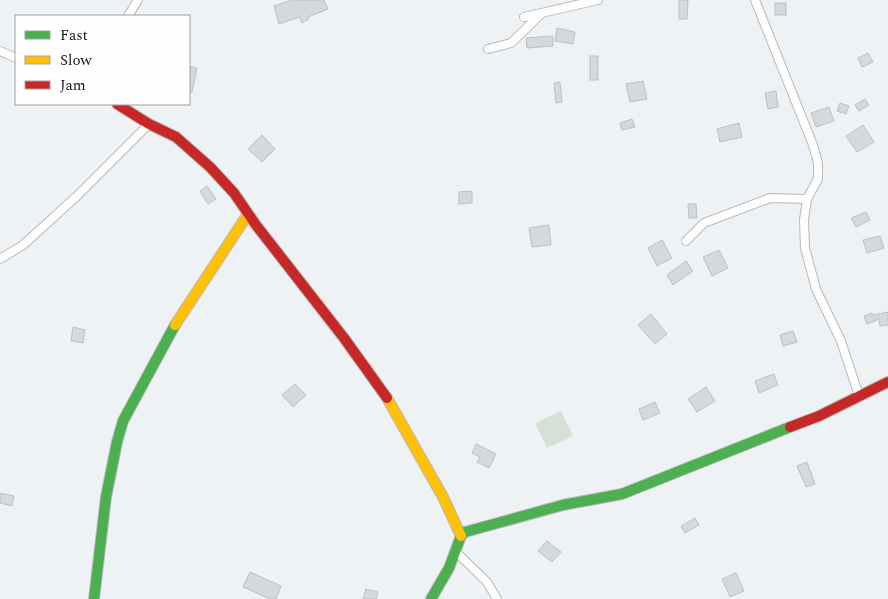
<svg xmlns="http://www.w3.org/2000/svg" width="888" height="599" font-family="Spectral,serif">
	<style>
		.green { fill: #d5e1d4 }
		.building { fill: #d6d9db; stroke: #bdbfc1 }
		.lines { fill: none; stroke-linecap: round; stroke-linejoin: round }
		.street-casing { stroke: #b7b9bb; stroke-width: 10 }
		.fast-casing { stroke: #b7b9bb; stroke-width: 12 }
		.slow-casing { stroke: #b7b9bb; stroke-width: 12 }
		.jam-casing { stroke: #b7b9bb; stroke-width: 12 }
		.street { stroke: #fdfdfd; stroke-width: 8 }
		.fast { stroke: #4caf50; stroke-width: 10 }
		.slow { stroke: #ffc107; stroke-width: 10 }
		.jam { stroke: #c62828; stroke-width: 10 }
	</style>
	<rect width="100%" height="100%" fill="#eff2f4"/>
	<!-- green -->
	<path class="green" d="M561,411L573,436L547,448L535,423Z"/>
	<!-- building -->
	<g class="building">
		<path d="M292,0H324L328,9L308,17L309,19L302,23L300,17L279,24L274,6Z"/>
		<path d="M679,0H688L687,19H679Z"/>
		<rect x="775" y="3" width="11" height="12"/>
		<path d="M557,28L575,32L573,44L555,41Z"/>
		<path d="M553,36V46L527,48L526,38Z"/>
		<path d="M868,53L873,62L862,67L858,58Z"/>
		<rect x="590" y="56" width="8" height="24"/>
		<path d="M189,66L197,68L192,92H189Z"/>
		<path d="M643,81L647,99L630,102L626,84Z"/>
		<path d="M560,82L562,102L556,103L554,83Z"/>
		<path d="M776,91L778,107L768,109L765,93Z"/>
		<path d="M865,99L869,105L859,111L855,105Z"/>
		<path d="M840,103L849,106L846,114L837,111Z"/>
		<path d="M829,107L834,121L816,127L811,113Z"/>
		<path d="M632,119L635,127L622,130L620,123Z"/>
		<path d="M739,123L742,137L720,142L717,129Z"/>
		<path d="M863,125L874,142L857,152L846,136Z"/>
		<path d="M262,135L275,149L262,162L248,149Z"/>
		<path d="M207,186L216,199L208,204L200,191Z"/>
		<path d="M472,191V203L459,204V192Z"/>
		<path d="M688,204H696L697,218H689Z"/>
		<path d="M866,212L870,220L856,227L851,218Z"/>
		<path d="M549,225L551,245L532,247L529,228Z"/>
		<path d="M880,236L884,248L867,253L863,240Z"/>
		<path d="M662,240L672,258L657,266L648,248Z"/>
		<path d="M719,250L728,268L712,276L703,257Z"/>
		<path d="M686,261L693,271L673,285L667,275Z"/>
		<path d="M888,312V325L880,326L879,319L867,324L864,316L872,313L873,315Z"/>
		<path d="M651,314L667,334L655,344L638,325Z"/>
		<path d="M73,327L85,330L83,343L71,341Z"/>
		<path d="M793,331L797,342L783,346L780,335Z"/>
		<path d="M774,374L778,385L759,393L755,381Z"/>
		<path d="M295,384L306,395L293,407L282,395Z"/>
		<path d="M706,387L715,401L697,412L688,399Z"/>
		<path d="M655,402L660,413L643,420L639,409Z"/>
		<path d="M476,444L496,454L489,468L477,462L480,457L472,453Z"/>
		<path d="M807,462L815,484L806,487L797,466Z"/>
		<path d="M0,493L14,496L12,506L0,503Z"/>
		<path d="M695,518L699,525L685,533L681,526Z"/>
		<path d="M547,541L561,552L552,562L538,551Z"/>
		<path d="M250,572L281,586L276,599H270L243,587Z"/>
		<path d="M736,573L744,591L730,597L722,579Z"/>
		<path d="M366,589L378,592L376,599H363Z"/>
	</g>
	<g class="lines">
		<defs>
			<g id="street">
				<path d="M755,0L813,145L818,163V179L807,199L804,220L805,248L816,289L841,341L859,396"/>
				<path d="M128,16L138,0"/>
				<path d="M524,17L598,0"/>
				<path d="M488,49L511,43L541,14"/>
				<path d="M0,51L16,58"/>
				<path d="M686,241L704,223L770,198L807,199"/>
				<path d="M0,259L23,245L77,196L149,124"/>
				<path d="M454,550L487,582L497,599"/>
			</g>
			<g id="fast">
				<path d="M94,599L106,497L117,442L123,421L175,325"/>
				<path d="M431,599L449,568L461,536L465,532L563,505L622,494L790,427"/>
			</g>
			<g id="slow">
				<path d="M175,325L248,214"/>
				<path d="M387,398L443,497L461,536"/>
			</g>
			<g id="jam">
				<path d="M117,104L149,124L176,137L210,167L234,193L256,225L344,338L387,398"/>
				<path d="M790,427L819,416L888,382"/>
			</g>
		</defs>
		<!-- street casing -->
		<use href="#street" class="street-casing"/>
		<!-- fast casing -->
		<use href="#fast" class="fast-casing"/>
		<!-- slow casing -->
		<use href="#slow" class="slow-casing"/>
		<!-- jam casing -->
		<use href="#jam" class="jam-casing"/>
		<!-- street -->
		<use href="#street" class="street"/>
		<!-- fast -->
		<use href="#fast" class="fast"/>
		<!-- slow -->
		<use href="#slow" class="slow"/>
		<!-- jam -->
		<use href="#jam" class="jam"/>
	</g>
	<!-- legend -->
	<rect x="15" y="15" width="175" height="90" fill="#fefefe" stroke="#9fa0a0"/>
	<rect x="25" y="31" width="25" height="8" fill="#4caf50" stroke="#9fa0a0"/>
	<text x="60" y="40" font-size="15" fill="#111314">Fast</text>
	<rect x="25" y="56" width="25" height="8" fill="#ffc107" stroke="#9fa0a0"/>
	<text x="60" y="65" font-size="15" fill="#111314">Slow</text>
	<rect x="25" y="81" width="25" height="8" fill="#c62828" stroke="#9fa0a0"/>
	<text x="60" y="90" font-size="15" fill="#111314">Jam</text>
</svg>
